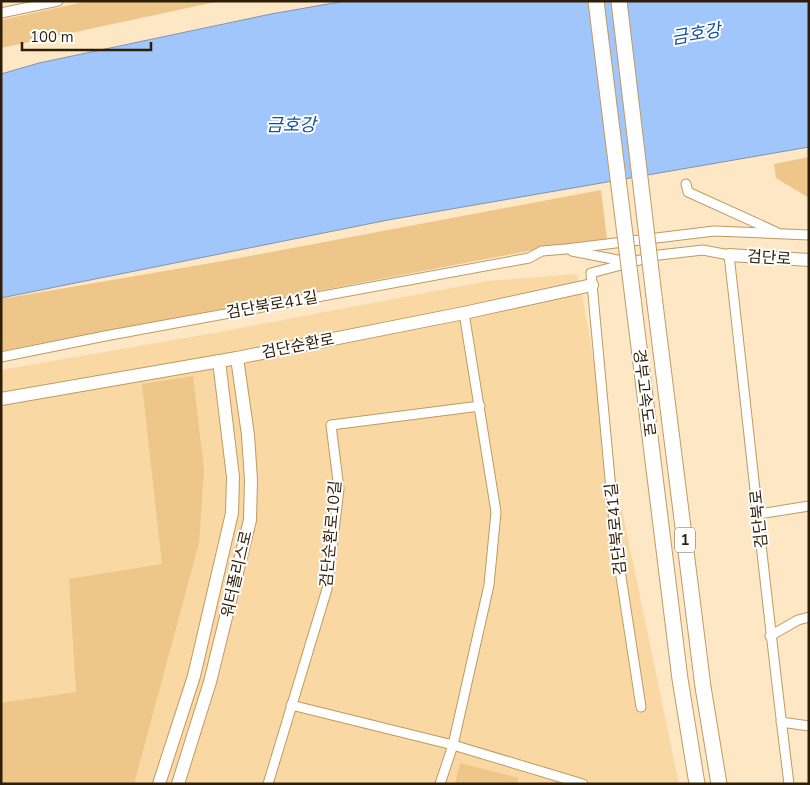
<svg xmlns="http://www.w3.org/2000/svg" width="810" height="785" font-family="'Nunito Sans','Noto Sans KR',sans-serif">
	<style>
		.built { fill: #fad8a4 }
		.green { fill: #eec68a }
		.water { fill: #a0c6fc; stroke: #7e94b2 }
		.lines { fill: none; stroke-linecap: round; stroke-linejoin: round }
		.street-casing { stroke: #bf9a62; stroke-width: 11 }
		.secondary-casing { stroke: #bf9a62; stroke-width: 14 }
		.highway-casing { stroke: #bf9a62; stroke-width: 17 }
		.street { stroke: #fff; stroke-width: 9 }
		.secondary { stroke: #fff; stroke-width: 12 }
		.highway { stroke: #fff; stroke-width: 15 }
		.highway-bridge-casing { stroke: #bf9a62; stroke-width: 17; stroke-linecap: butt }
		.highway-bridge { stroke: #fff; stroke-width: 15 }
		.labels { text-anchor: middle; dominant-baseline: central; stroke-width: 4; stroke-linejoin: round; paint-order: stroke }
		.shield { fill: #fff; stroke: #6c6251; stroke-width: 1 }
		.shield-label { font-size: 15px; font-weight: bold; fill: #2d1e07 }
		.street-label { font-size: 16px; fill: #2d1e07; stroke: #fff }
		.water-label { font-size: 18px; font-style: italic; fill: #144f9b; stroke: #fff }
	</style>
	<rect width="100%" height="100%" fill="#fee7c4"/>
	<!-- built -->
	<path class="built" d="M576,274L581,287L606,433L679,784H1V370L225,331L488,281Z"/>
	<!-- green -->
	<g class="green">
		<path d="M89,1H220L1,48V20Z"/>
		<path d="M809,157V198L776,178L774,164Z"/>
		<path d="M601,190L607,239L523,252L1,351V299L223,261Z"/>
		<path d="M193,376L204,470L199,543L134,784H1V703L76,692L69,579L162,564L142,384Z"/>
		<path d="M460,763L519,778L517,784H455Z"/>
	</g>
	<!-- water -->
	<path class="water" d="M345,1H809V147L388,220L1,298V74L39,63L271,14Z"/>
	<g class="lines">
		<defs>
			<g id="street">
				<path d="M1,13L58,1"/>
				<path d="M686,184L688,192L776,232"/>
				<path d="M572,251L628,262"/>
				<path d="M1,357L105,336L529,258L542,251L566,249L714,231L809,235"/>
				<path d="M759,514L809,506"/>
				<path d="M770,636L798,620L809,617"/>
				<path d="M291,705L453,745L583,784"/>
				<path d="M641,707L616,544L591,273L659,255L703,250L729,255C749,431 767,608 789,784"/>
				<path d="M781,722L809,726"/>
				<path d="M268,784L327,589L339,489L331,425L480,406"/>
				<path d="M440,784L453,745L489,585L496,512L464,313"/>
			</g>
			<g id="secondary">
				<path d="M729,255L809,260"/>
				<path d="M1,399L237,358L464,313L592,285"/>
				<path d="M159,784L194,676L232,513L233,477L219,361"/>
				<path d="M178,784L210,682L250,520L251,480L248,435L237,358"/>
			</g>
			<g id="highway">
				<path d="M654,296L703,687L719,784"/>
				<path d="M633,299L680,679L697,784"/>
			</g>
		</defs>
		<!-- street casing -->
		<use href="#street" class="street-casing"/>
		<!-- secondary casing -->
		<use href="#secondary" class="secondary-casing"/>
		<!-- highway casing -->
		<use href="#highway" class="highway-casing"/>
		<!-- street -->
		<use href="#street" class="street"/>
		<!-- secondary -->
		<use href="#secondary" class="secondary"/>
		<!-- highway -->
		<use href="#highway" class="highway"/>
		<defs>
			<g id="highway-bridge">
				<path d="M596,1L633,299"/>
				<path d="M619,1L654,296"/>
			</g>
		</defs>
		<!-- highway-bridge casing -->
		<use href="#highway-bridge" class="highway-bridge-casing"/>
		<!-- highway-bridge -->
		<use href="#highway-bridge" class="highway-bridge"/>
	</g>
	<g class="labels">
		<!-- shield labels -->
		<rect class="shield" x="675" y="527.5" width="20" height="25" rx="4"/>
		<g class="shield-label">
			<text x="685" y="540">1</text>
		</g>
		<!-- street labels -->
		<g class="street-label">
			<text transform="translate(769 258) rotate(4)">검단로</text>
			<text transform="translate(272 305) rotate(-10)">검단북로41길</text>
			<text transform="translate(298 346) rotate(-11)">검단순환로</text>
			<text transform="translate(644 393) rotate(83)">경부고속도로</text>
			<text transform="translate(759 519) rotate(-96)">검단북로</text>
			<text transform="translate(616 529) rotate(-96)">검단북로41길</text>
			<text transform="translate(331 534) rotate(-85)">검단순환로10길</text>
			<text transform="translate(237 574) rotate(-77)">워터폴리스로</text>
		</g>
		<!-- water labels -->
		<g class="water-label">
			<text transform="translate(696 34) rotate(-10)">금호강</text>
			<text x="291" y="125">금호강</text>
		</g>
	</g>
	<!-- border -->
	<rect width="810" height="785" fill="none" stroke="#2d1e07" stroke-width="5"/>
	<!-- scale -->
	<path d="M22 42v8h129v-8" fill="none" stroke="#2d1e07" stroke-width="2.5"/>
	<text x="30" y="42" font-size="15" fill="#2d1e07" stroke="#ffffff" stroke-width="4" paint-order="stroke">100 m</text>
</svg>
